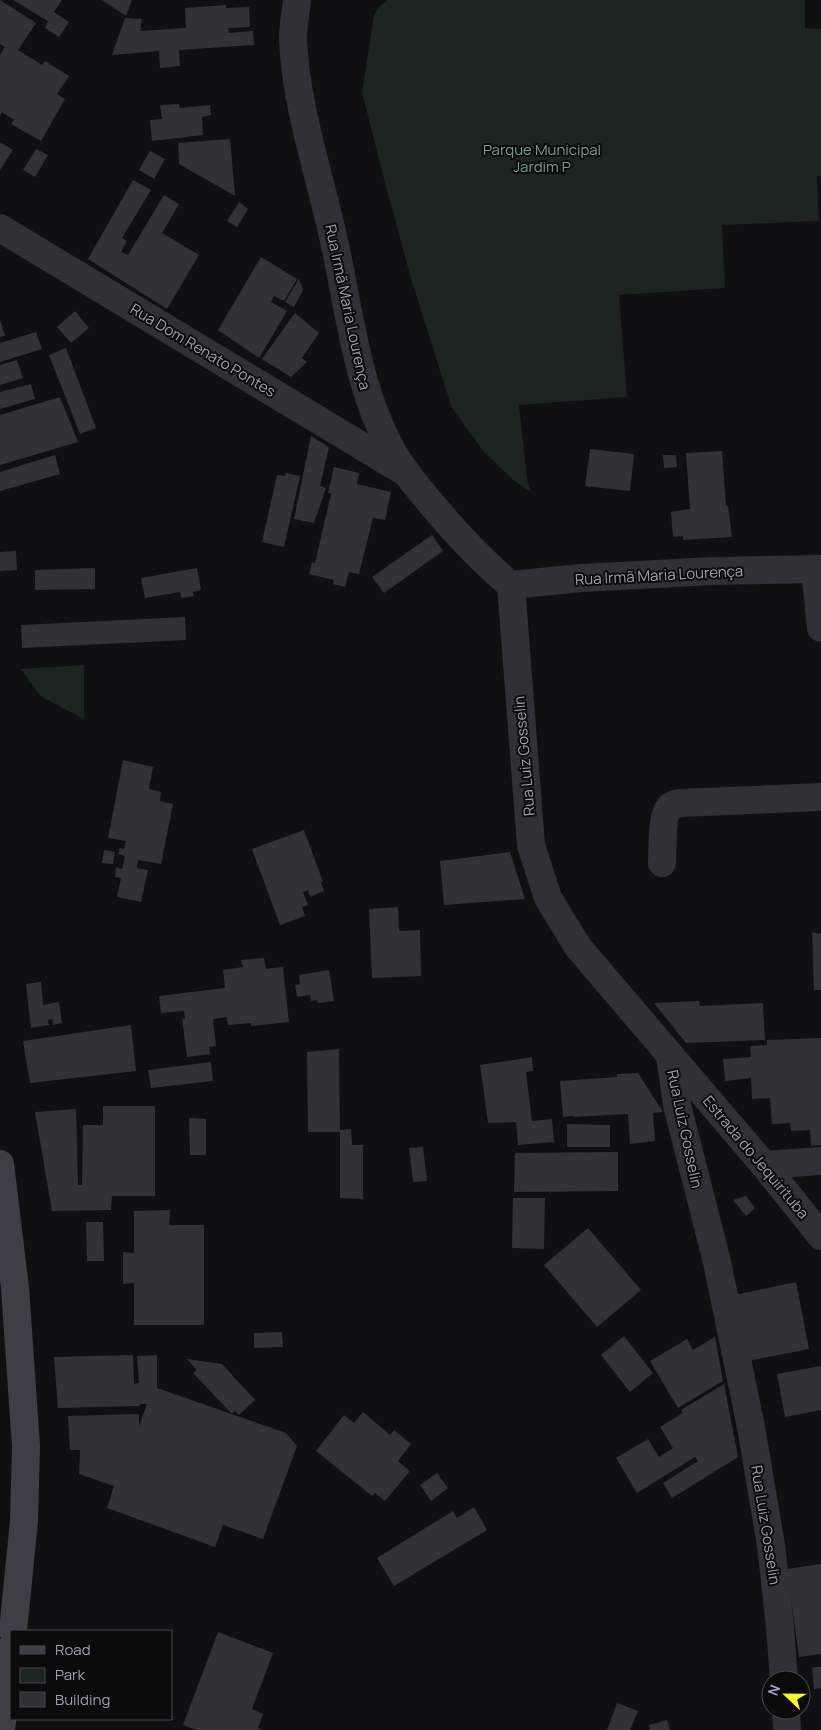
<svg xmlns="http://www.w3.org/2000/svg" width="821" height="1730" font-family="Manrope,sans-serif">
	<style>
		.green { fill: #1c2420 }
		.building { fill: #323136 }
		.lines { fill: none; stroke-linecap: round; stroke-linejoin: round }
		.minor { stroke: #313036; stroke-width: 28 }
		.secondary { stroke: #3f3e47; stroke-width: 28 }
		.labels { text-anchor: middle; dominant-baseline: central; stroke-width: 4; stroke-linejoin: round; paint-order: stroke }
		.park-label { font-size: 15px; fill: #74a087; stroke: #0b0b0c }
		.street-label { font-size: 15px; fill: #a09fb3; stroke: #0b0b0c }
	</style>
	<rect width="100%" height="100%" fill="#100f11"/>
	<!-- green -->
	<g class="green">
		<path d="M387,0H805V28L821,29V176H817L819,221L722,225L725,288L619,295L627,397L519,405L527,478L531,492L513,480L484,452L452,408L448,396L410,275L385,183L362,92L374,15L379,7Z"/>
		<path d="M84,665V719L40,696L21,669Z"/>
	</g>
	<!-- building -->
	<g class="building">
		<path d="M0,0L36,23L18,50L42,65L45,61L69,76L57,94L65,99L41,141L11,124L14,120L2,112L0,116V55L5,47L0,44Z"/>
		<path d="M13,0H62L54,12L69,22L59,37L45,28L48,21Z"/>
		<path d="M102,0H132L126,16Z"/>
		<path d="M226,5V8L249,7L250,27L228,28L229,33L253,31L254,45L179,50L180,66L160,68L159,51L112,55L125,18L142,19L140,31L186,28L185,8Z"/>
		<path d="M179,104L180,108L210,105L211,115L202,117L203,135L152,141L150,120L162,119L160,105Z"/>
		<path d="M230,139L235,196L179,164L178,143Z"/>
		<path d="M0,142L13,150L0,170Z"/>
		<path d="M36,149L48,155L35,177L23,170Z"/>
		<path d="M150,151L165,159L154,179L139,170Z"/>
		<path d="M133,180L151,190L122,238L127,241L121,252L128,255L164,195L179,204L162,233L199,255L167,309L88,259Z"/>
		<path d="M239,202L248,209L237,227L227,221Z"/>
		<path d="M261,257L297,279L284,301L274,296L271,302L287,311L259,358L218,330Z"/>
		<path d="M299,279L303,290L294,307L285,302Z"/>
		<path d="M75,311L89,328L71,343L57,327Z"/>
		<path d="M295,313L319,333L302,358L307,362L291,377L262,359Z"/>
		<path d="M0,320L5,336L0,337Z"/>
		<path d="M36,332L42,349L0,362V343Z"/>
		<path d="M66,348L96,428L80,434L49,355Z"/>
		<path d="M17,360L23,378L0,385V365Z"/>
		<path d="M31,384L35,399L0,409V392Z"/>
		<path d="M60,397L78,442L0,465V415Z"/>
		<path d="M311,436L329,447L320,486L326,488L314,523L294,519Z"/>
		<path d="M590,449L634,454L630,491L585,486Z"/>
		<path d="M722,451L726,506H728L732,537L683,540V536L673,537L671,512L690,509L686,453Z"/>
		<path d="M55,455L60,474L0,491V472Z"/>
		<path d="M663,455H676L677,467L664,468Z"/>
		<path d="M334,467L359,473L357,484L391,492L385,520L373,518L359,574L349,572L345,587L333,584L334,580L309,574L312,562L315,563L331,494L328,493Z"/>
		<path d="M286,473L300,476L284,547L262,542L277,475L285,476Z"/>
		<path d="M432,535L443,551L384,593L372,577Z"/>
		<path d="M16,551L17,570L0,571V552Z"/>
		<path d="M95,568V589L35,590V570Z"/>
		<path d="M197,568L201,590L193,592L194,596L181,598L180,592L145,598L141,578Z"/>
		<path d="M185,617L186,640L22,648L21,625Z"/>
		<path d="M123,760L153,767L149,789L161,792L160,801L173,804L161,864L138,860L137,868L148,870L141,902L117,897L121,878L115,877L116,867L122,869L125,856L118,854L120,848L124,849L126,841L108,838Z"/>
		<path d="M304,830L323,882H321L324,891L310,897L308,890L303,892L308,905L302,907L305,916L280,925L252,849Z"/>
		<path d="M104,850L115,852L113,864L102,863Z"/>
		<path d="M510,852L525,899L444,905L440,861Z"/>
		<path d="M398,907L399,931L420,930L421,976L372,978L369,909Z"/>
		<path d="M812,932L821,934V990H814Z"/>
		<path d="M264,958L266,969L283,967L289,1022L251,1026V1023L228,1025L227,1017L213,1019L216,1046L209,1047L210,1054L187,1057L182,1018L185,1019L184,1011L161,1013L159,996L225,988L223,970L243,967L241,960Z"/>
		<path d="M329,970L334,1001L318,1003L317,1000L311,1001L310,995L297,997L295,985L300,984L299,975Z"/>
		<path d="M41,982L43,1005L59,1002L62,1023L53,1025L52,1019L48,1020L49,1025L31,1028L26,984Z"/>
		<path d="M699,1001L700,1006L763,1003L765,1040L686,1043L654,1003Z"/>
		<path d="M131,1025L136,1071L30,1083L23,1041Z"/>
		<path d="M821,1038V1145L811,1146L810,1130L791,1131L790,1123L772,1124L770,1098L752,1099L751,1078L725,1081L723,1059L751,1057L750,1046L767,1045V1040Z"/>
		<path d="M339,1049L340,1130L351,1129L352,1145H363V1199L340,1198V1132H308L307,1052Z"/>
		<path d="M532,1057L533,1071L526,1072L532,1121L552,1119L554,1142L518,1145L516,1122L488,1123L480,1065Z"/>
		<path d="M211,1062L213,1081L151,1088L148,1070Z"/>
		<path d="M638,1073L663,1112L653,1113L655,1141L630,1144L628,1114L573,1117V1116L563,1117L560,1081L617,1077V1074Z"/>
		<path d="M103,1106H155V1196H112L111,1210L52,1211L35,1112L76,1109L78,1185H82L83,1125H103Z"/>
		<path d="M189,1118L206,1119V1155H190Z"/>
		<path d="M567,1124L610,1125V1147H567Z"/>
		<path d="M423,1147L427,1181L413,1182L409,1148Z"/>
		<path d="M618,1152V1191L514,1192L515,1153Z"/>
		<path d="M746,1196L755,1208L746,1216L733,1200Z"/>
		<path d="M513,1198H545L544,1249L512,1248Z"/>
		<path d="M170,1210L169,1225H204V1325H134V1283L123,1284V1252L134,1253V1211Z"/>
		<path d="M86,1222H103L104,1261H87Z"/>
		<path d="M588,1228L641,1290L597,1327L544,1265Z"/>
		<path d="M796,1282L809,1349L748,1361L735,1295Z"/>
		<path d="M282,1332L283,1347L254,1348V1333Z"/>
		<path d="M624,1336L653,1373L630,1392L601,1355Z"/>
		<path d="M715,1337L723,1381L678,1408L650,1361L687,1339L693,1350Z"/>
		<path d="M133,1355L134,1384L139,1383L137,1356L157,1355V1388L286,1433L297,1446L263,1539L223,1525L215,1547L107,1508L114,1486L79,1474L80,1450H70L68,1416L139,1414V1426L147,1404H140L139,1406L58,1408L54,1357Z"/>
		<path d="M187,1359L222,1364L255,1400L239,1415L235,1411L232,1414L193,1373L197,1370Z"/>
		<path d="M821,1366V1410L785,1417L777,1374Z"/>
		<path d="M724,1384L738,1457L672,1498L663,1483L698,1461L695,1457L637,1493L616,1458L648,1439L659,1457L673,1448L660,1427L683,1413L681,1410Z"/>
		<path d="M363,1412L390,1435L394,1430L411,1444L398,1461L410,1471L385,1501L375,1493L372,1496L316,1451L344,1415L354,1423Z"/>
		<path d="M437,1473L448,1488L431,1501L420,1485Z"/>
		<path d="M474,1507L487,1530L394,1586L377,1558L453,1511L457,1518Z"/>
		<path d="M821,1564V1654L799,1657L787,1569Z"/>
		<path d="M218,1632L273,1653L252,1709L263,1714L258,1728L262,1730H197L183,1725Z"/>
		<path d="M812,1667H821V1688L814,1689Z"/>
		<path d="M617,1703L638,1711L630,1730H607Z"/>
		<path d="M667,1720L670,1730H650L649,1725Z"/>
	</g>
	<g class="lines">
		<!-- minor -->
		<g class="minor">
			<path d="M297,0C296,12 293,25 293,38C295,105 321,179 335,245C350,315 357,386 391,449C401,468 415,484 429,501C454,531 480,560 511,585L581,578L714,571L821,569"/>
			<path d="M0,228L403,471"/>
			<path d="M815,570L821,628"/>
			<path d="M511,585L531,845L548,898L578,947L670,1055L677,1105L717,1262L751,1427L771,1545L780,1626L784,1680"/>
			<path d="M662,863C663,850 661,817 669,808C672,804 675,804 680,803L821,797"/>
			<path d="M670,1055L764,1165L821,1236"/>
			<path d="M764,1165L821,1161"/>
			<path d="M786,1710L787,1730"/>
		</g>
		<!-- secondary -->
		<g class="secondary">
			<path d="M0,1164L15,1288L26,1446L24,1521L13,1631"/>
			<path d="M1,1730L11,1648"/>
		</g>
	</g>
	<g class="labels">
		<!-- park labels -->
		<g class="park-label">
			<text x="542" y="149">Parque Municipal<tspan x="542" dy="17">Jardim P</tspan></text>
		</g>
		<!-- street labels -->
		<g class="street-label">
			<text transform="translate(348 307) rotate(78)">Rua Irmã Maria Lourença</text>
			<text transform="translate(203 350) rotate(31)">Rua Dom Renato Pontes</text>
			<text transform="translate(659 575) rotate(-3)">Rua Irmã Maria Lourença</text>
			<text transform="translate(524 756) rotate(-95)">Rua Luiz Gosselin</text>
			<text transform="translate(685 1129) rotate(78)">Rua Luiz Gosselin</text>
			<text transform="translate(756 1157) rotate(50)">Estrada do Jequirituba</text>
			<text transform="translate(766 1525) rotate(81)">Rua Luiz Gosselin</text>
		</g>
	</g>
	<!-- legend -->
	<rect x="10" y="1630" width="162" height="90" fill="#0b0b0c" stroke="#47464f"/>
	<rect x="20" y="1646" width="25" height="8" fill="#3f3e47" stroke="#47464f"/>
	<text x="55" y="1655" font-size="15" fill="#a09fb3">Road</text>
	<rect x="20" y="1668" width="25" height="15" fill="#1c2420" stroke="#47464f"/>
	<text x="55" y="1680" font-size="15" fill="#a09fb3">Park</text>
	<rect x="20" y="1692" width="25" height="15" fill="#323136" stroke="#47464f"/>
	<text x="55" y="1705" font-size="15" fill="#a09fb3">Building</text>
	<!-- north arrow -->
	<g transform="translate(786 1695) rotate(292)"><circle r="24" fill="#0b0b0c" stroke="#47464f"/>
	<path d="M0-4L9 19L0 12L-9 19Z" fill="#f8ff1a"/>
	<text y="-8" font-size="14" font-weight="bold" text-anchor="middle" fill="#a09fb3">N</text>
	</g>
</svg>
